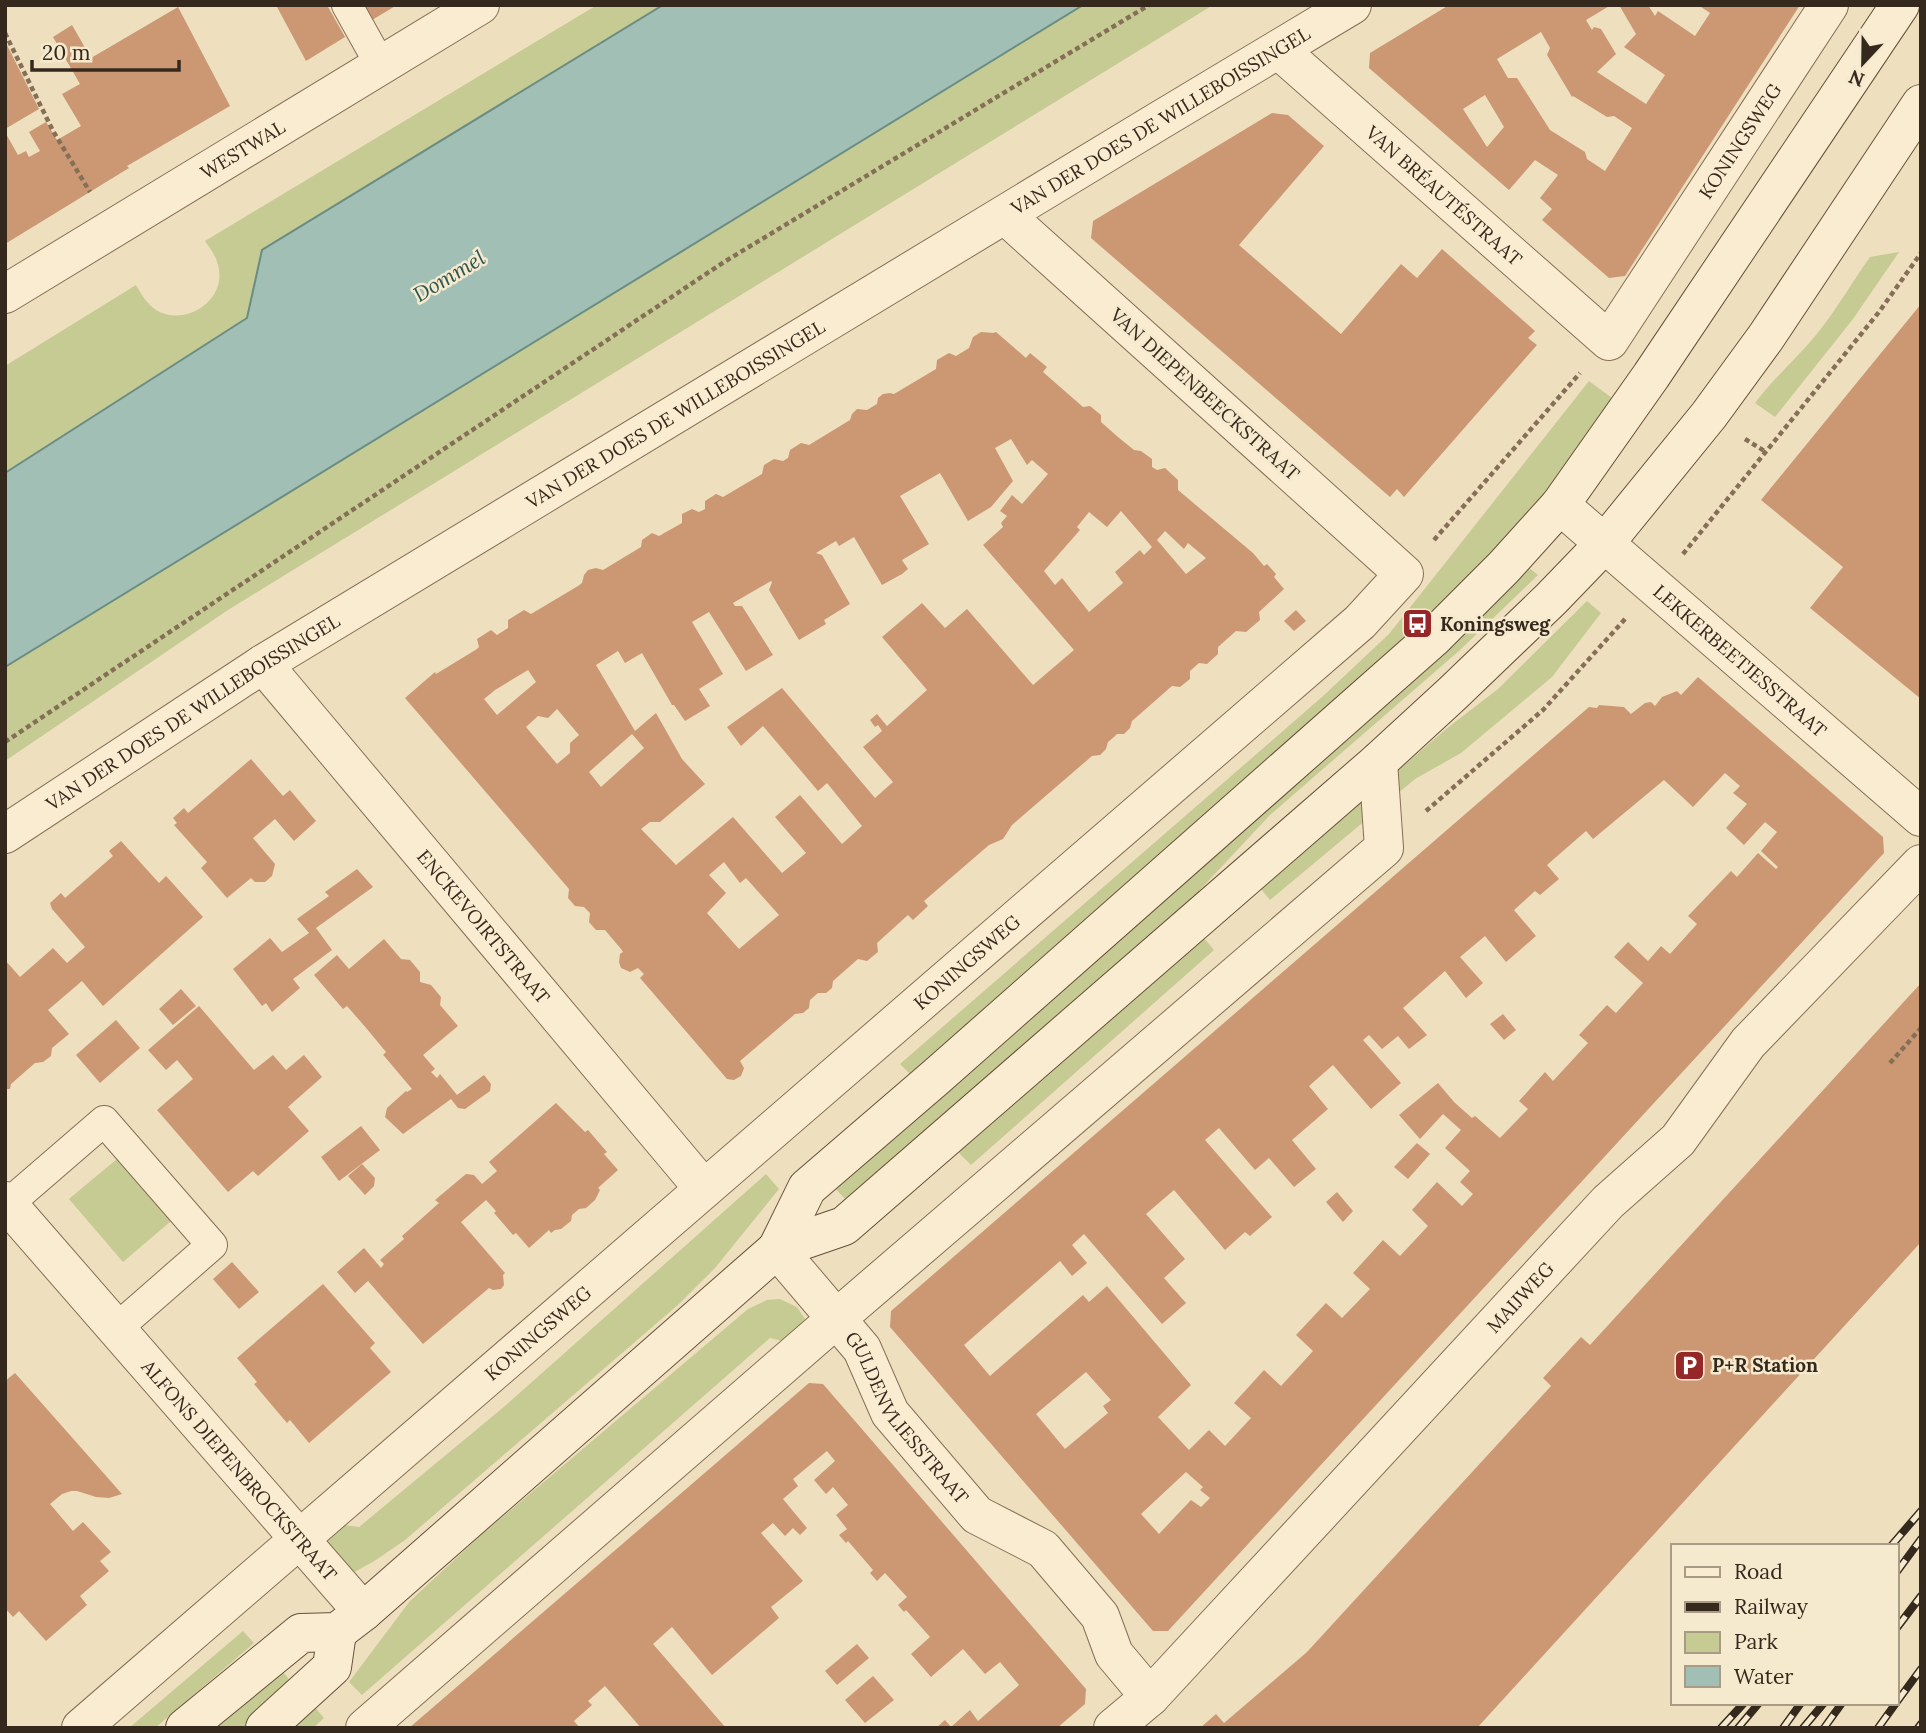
<svg xmlns="http://www.w3.org/2000/svg" width="1926" height="1733" font-family="Lora,serif">
	<style>
		.green { fill: #c5cb92 }
		.water { fill: #a2bfb6; stroke: #698c83; stroke-width: 2 }
		.building { fill: #cc9874; fill-rule: evenodd }
		.lines { fill: none; stroke-linecap: round; stroke-linejoin: round }
		.lane-casing { stroke: #866f57; stroke-width: 32 }
		.street-casing { stroke: #866f57; stroke-width: 40 }
		.secondary-casing { stroke: #67503a; stroke-width: 40 }
		.path { stroke: #866f57; stroke-width: 4.5; stroke-dasharray: 5 3.5; stroke-linecap: butt }
		.lane { stroke: #f9ecd1; stroke-width: 30 }
		.street { stroke: #f9ecd1; stroke-width: 38 }
		.secondary { stroke: #f9ecd1; stroke-width: 38 }
		.rail-casing { stroke: #35281c; stroke-width: 8 }
		.rail { stroke: #f5e9ce; stroke-width: 5; stroke-dasharray: 16; stroke-linecap: butt }
		.labels { text-anchor: middle; dominant-baseline: central; stroke-width: 5; stroke-linejoin: round; paint-order: stroke }
		.street-label { font-size: 19px; fill: #35281c; stroke: #f5e9ce }
		.poi-label { font-size: 19px; font-weight: bold; fill: #35281c; stroke: #f5e9ce; text-anchor: start }
		.water-label { font-size: 21px; font-style: italic; fill: #2b5552; stroke: #f5e9ce }
	</style>
	<rect width="100%" height="100%" fill="#eedfbe"/>
	<!-- green -->
	<g class="green">
		<path d="M597,5H663L262,250L247,318L5,473V366L136,285C141,294 147,304 156,310C185,328 228,300 218,265C216,256 210,248 205,241Z"/>
		<path d="M1083,5H1213L228,610L5,761V667Z"/>
		<path d="M1899,252L1853,319L1775,417L1755,403C1774,377 1800,356 1820,330C1838,307 1853,281 1870,257Z"/>
		<path d="M1589,381L1612,398L1546,497L1488,565L912,1076L900,1064L1322,697L1389,634Z"/>
		<path d="M1528,567L1538,575L1460,650L1270,815L1153,940L846,1200L834,1187Z"/>
		<path d="M1587,601L1601,613L1552,677L1461,753L1415,779L1270,900L1261,889L1446,729L1498,689Z"/>
		<path d="M1202,936L1214,950L971,1165L958,1152Z"/>
		<path d="M117,1159L171,1221L123,1262L69,1199Z"/>
		<path d="M766,1174L779,1189L715,1268L679,1304L405,1540L376,1560L349,1575L320,1541L338,1524L359,1527L505,1406Z"/>
		<path d="M780,1299L797,1307L805,1319L804,1328L787,1342L770,1338L362,1695L349,1682L410,1601L480,1536L748,1309L767,1300Z"/>
		<path d="M243,1631L254,1643L155,1728H129Z"/>
		<path d="M276,1664L294,1685L249,1728H197Z"/>
		<path d="M314,1706L324,1718L313,1728H290Z"/>
	</g>
	<!-- water -->
	<path class="water" d="M663,5H1083L5,667V473L247,318L262,250Z"/>
	<!-- building -->
	<g class="building">
		<path d="M276,5H327L345,37L306,61Z"/>
		<path d="M356,5H397L367,23Z"/>
		<path d="M1449,5H1611L1586,20L1592,30L1594,27L1601,29L1616,54L1597,72L1646,104L1665,75L1624,47L1636,34L1619,5H1648L1655,16L1658,11L1695,36L1710,13L1698,5H1800L1625,276L1609,278L1542,220L1552,209L1540,198L1558,175L1535,160L1509,190L1369,68L1370,53ZM1541,32L1550,48L1547,55L1572,97L1573,96L1607,117L1614,116L1632,128L1605,171L1587,159L1585,152L1550,130L1517,78H1508L1497,59ZM1485,95L1504,127L1487,147L1463,109Z"/>
		<path d="M178,7L230,106L127,166L129,168L5,244V132L18,155L26,151L29,157L40,151L29,132L46,122L57,140L81,126L62,94L80,84L53,37L72,25L91,58Z"/>
		<path d="M5,41L39,109L5,129Z"/>
		<path d="M1272,113L1288,115L1324,146L1239,245L1341,334L1401,264L1417,278L1442,249L1535,331L1528,338L1537,345L1404,497L1397,489L1390,497L1091,238L1093,221Z"/>
		<path d="M1921,304V699L1810,608L1843,567L1761,500Z"/>
		<path d="M981,332L993,333L996,332L1026,358L1030,353L1047,367L1043,372L1083,407L1090,406L1101,415V422L1118,437L1134,450L1141,451L1152,459V467L1157,470L1165,468L1178,480V490L1253,553L1264,566L1267,564L1276,574L1274,577L1284,589L1259,612L1260,620L1246,632L1236,631L1218,647V654L1207,664L1199,663L1190,671V679L1180,687L1172,686L1132,721L1130,728L1124,734H1117L1114,737L1108,742L1106,749L1100,755L1092,756L1012,825L1003,839L989,845L924,901L928,906L913,920L908,915L877,943L878,952L867,961L858,959L833,981L832,988L826,993H818L810,1000L809,1008L803,1013L795,1014L740,1061L744,1068L741,1076L734,1080L727,1079L640,978L644,974L638,968L630,972L621,968L619,962L620,954L623,952L621,949L605,930H596L589,922L590,913L584,907L575,906L568,898L569,889L405,698L435,672L436,674L477,649L479,647L477,639L491,630L497,635L508,628V620L524,610L531,614L578,586L582,583L584,575L588,570L596,568L603,570L641,547L642,540L652,533L659,536L682,523V514L692,509L699,512L705,509V501L716,494L723,497L762,474L764,465L774,459L783,461L788,458L790,450L801,443L809,445L850,420L852,414L857,409L867,410L877,404L878,398L883,394L890,393L894,394L936,369L937,360L949,353L956,356L969,348L973,337ZM1011,439L1027,465L1032,460L1048,474L1022,504L1012,495L1000,511L1007,516L1001,523L1003,527L983,545L1074,650L1033,685L967,609L945,628L922,603L882,637L927,690L887,726L877,714L870,720L875,727L878,725L882,731L863,747L893,782L875,798L782,688L727,727L741,746L763,726L818,791L827,783L862,826L842,844L800,795L775,817L806,853L782,873L733,817L676,865L641,829L650,822H660L705,784L682,759L656,713L635,731L596,665L618,651L625,663L642,653L672,705H674L685,721L710,706L699,689L723,674L692,622L709,612L746,671L773,655L742,606H735L733,603L771,581L772,582L769,590L799,640L826,624L824,620L850,604L822,555L816,553L836,541L839,546L854,537L882,585L902,574L908,569L902,560L929,544L900,496L940,473L968,521L991,507L1013,481L995,448ZM1121,511L1152,547L1144,555L1140,550L1115,572L1123,583L1089,612L1062,578L1055,585L1044,571L1080,530L1077,527L1089,512L1107,527ZM1165,531L1184,549L1188,543L1206,558L1186,574L1157,540ZM528,670L536,682L497,715L484,699L495,690ZM557,709L579,735L570,743V753L557,764L526,727L538,716L548,718ZM632,734L644,748L601,787L589,772ZM724,862L740,883L746,878L779,915L739,949L707,913L726,893L709,875Z"/>
		<path d="M1296,610L1306,621L1294,631L1284,621Z"/>
		<path d="M1698,677L1883,837L1884,853L1168,1631H1153L890,1327L891,1311L1589,707L1597,708L1599,705L1624,707L1631,714L1645,703L1651,702L1655,706L1662,697L1677,691L1681,695ZM1725,773L1740,786L1733,793L1747,804L1726,828L1744,845L1765,822L1777,832L1761,851L1778,867L1776,869L1758,853L1737,877L1731,871L1688,916L1697,924L1670,954L1661,946L1648,961L1628,942L1614,957L1643,983L1616,1013L1607,1005L1579,1035L1588,1043L1553,1081L1545,1072L1519,1101L1528,1109L1500,1138L1475,1116L1472,1118L1454,1102L1438,1083L1399,1115L1420,1139L1443,1114L1461,1130L1445,1148L1470,1171L1460,1182L1473,1194L1462,1206L1437,1182L1412,1210L1428,1226L1400,1256L1383,1240L1353,1273L1370,1289L1342,1318L1326,1303L1296,1335L1313,1351L1293,1373L1281,1386L1264,1370L1234,1403L1251,1418L1225,1446L1209,1430L1189,1450L1158,1417L1191,1385L1107,1286L1089,1302L1083,1295L990,1376L964,1345L1060,1261L1072,1276L1087,1263L1072,1245L1084,1234L1162,1324L1186,1303L1164,1278L1185,1259L1146,1214L1174,1190L1225,1250L1245,1232L1250,1236L1272,1217L1205,1140L1219,1128L1255,1170L1269,1158L1294,1187L1316,1169L1292,1140L1328,1109L1309,1086L1333,1065L1371,1109L1401,1083L1363,1040L1369,1035L1382,1049L1398,1036L1409,1049L1427,1035L1403,1008L1445,971L1466,998L1483,983L1460,957L1485,936L1506,962L1536,936L1514,910L1535,891L1540,895L1559,879L1547,865L1586,831L1593,839L1664,780L1693,807ZM1086,1372L1111,1400L1103,1406L1108,1413L1065,1449L1036,1414ZM1186,1472L1203,1487L1200,1490L1210,1498L1201,1507L1191,1500L1159,1534L1141,1514Z"/>
		<path d="M251,759L283,796L290,790L316,821L294,841L275,819L253,838L275,864L272,876L265,882H255L251,878L227,898L201,868L207,862L174,825L177,823L173,818L184,808L188,813Z"/>
		<path d="M121,841L159,883L166,876L203,917L103,1006L82,981L48,1010L69,1034L52,1048L51,1056L43,1062L35,1063L11,1084L10,1089H5V960L20,977L53,948L67,963L85,947L52,909L50,903L61,893L65,898L113,856L109,851Z"/>
		<path d="M357,869L373,887L316,928L332,950L293,979L300,988L272,1012L266,1003L262,1006L233,969L270,938L282,952L309,933L297,919L329,896L325,892Z"/>
		<path d="M384,939L401,959L410,960L420,972V982L431,985L441,997L440,1005L458,1026L423,1055L435,1069L431,1072L437,1078L440,1074L457,1095L484,1075L491,1084L490,1091L465,1109L458,1108L451,1099L403,1134L385,1117L387,1108L406,1091L407,1092L412,1089L385,1057L383,1055L386,1052L367,1029L347,1006L343,1009L314,975L337,955L349,969Z"/>
		<path d="M1921,983V1242L1477,1728H1200L1216,1714L1224,1723L1307,1652L1551,1386L1543,1378L1581,1337L1590,1345Z"/>
		<path d="M181,989L196,1006L173,1025L159,1009Z"/>
		<path d="M199,1006L254,1070L273,1055L286,1070L304,1055L322,1077L288,1107L309,1131L258,1176L253,1171L228,1192L157,1110L193,1079L177,1060L166,1070L148,1050Z"/>
		<path d="M1503,1014L1516,1030L1504,1040L1490,1024Z"/>
		<path d="M116,1020L140,1048L100,1083L76,1055Z"/>
		<path d="M556,1103L585,1132L588,1130L607,1152L604,1154L618,1170L598,1188L600,1190L595,1200L586,1208L579,1209L572,1215L571,1221L561,1229L555,1230L551,1233L549,1230L529,1248L516,1233L513,1235L494,1213L496,1211L486,1200L461,1222L505,1273L503,1275L504,1285L501,1289L493,1290L489,1288L423,1344L368,1281L355,1293L337,1272L364,1248L381,1268L384,1264L380,1260L404,1239L402,1236L439,1203L435,1200L466,1174L474,1175L482,1184L497,1171L489,1162Z"/>
		<path d="M361,1126L380,1150L339,1181L321,1157Z"/>
		<path d="M1417,1143L1430,1154L1408,1179L1394,1167Z"/>
		<path d="M362,1164L375,1178L374,1186L365,1195L348,1176Z"/>
		<path d="M1337,1192L1353,1211L1343,1222L1326,1202Z"/>
		<path d="M232,1262L259,1292L239,1309L213,1279Z"/>
		<path d="M323,1284L375,1343L370,1348L391,1372L309,1443L290,1420L287,1423L254,1384L257,1382L237,1358Z"/>
		<path d="M15,1373L122,1494L109,1498L96,1497L77,1491H71L62,1494L50,1504L73,1531L83,1522L111,1552L100,1561L109,1571L80,1596L87,1605L46,1641L19,1611L13,1617L5,1608V1381Z"/>
		<path d="M809,1383L823,1384L893,1465L1086,1689L1085,1704L1057,1728H936L945,1720L951,1727L970,1710L978,1721L1019,1685L1000,1662L985,1674L963,1649L931,1677L911,1654L930,1637L906,1610L904,1612L898,1605L907,1597L885,1573L877,1581L870,1573L873,1570L848,1541L846,1543L839,1535L847,1529L836,1515L848,1505L833,1487L826,1494L814,1480L835,1461L827,1451L793,1479L798,1486L783,1499L807,1528L800,1535L793,1528L785,1536L773,1523L761,1533L803,1581L771,1607L779,1618L712,1675L672,1627L653,1644L726,1728H641L605,1686L588,1701L592,1705L574,1721L580,1728H409Z"/>
		<path d="M857,1644L869,1658L837,1685L825,1671Z"/>
		<path d="M873,1676L894,1700L865,1723L845,1700Z"/>
	</g>
	<g class="lines">
		<defs>
			<g id="lane">
				<path d="M347,5L381,66"/>
				<path d="M8,1204L104,1121L212,1245L116,1329"/>
			</g>
			<g id="street">
				<path id="s1" d="M1279,50L1609,341L1829,5"/>
				<path id="s2" d="M5,294L480,5"/>
				<path id="s3" d="M1560,505L1921,817"/>
				<path id="s4" d="M263,664L704,1189"/>
				<path id="s5" d="M5,834L263,664L1157,122L1352,5"/>
				<path id="s6" d="M5,1201L363,1612"/>
				<path id="s7" d="M777,1249L862,1349L890,1413L977,1515L1043,1549L1100,1616L1114,1654L1150,1697"/>
				<path id="s8" d="M81,1728L1360,622L1404,574L1005,215"/>
				<path d="M365,1728L836,1319L1384,848L1378,762"/>
				<path id="s9" d="M1113,1728L1150,1697L1608,1202L1678,1140L1748,1043L1921,864"/>
			</g>
			<g id="secondary">
				<path d="M777,1249L807,1188L936,1077L1433,638L1504,567L1560,505L1651,376L1900,5"/>
				<path d="M185,1728L301,1633L337,1632L363,1612L777,1249L844,1226L1378,762L1452,694L1551,599L1605,543L1709,415L1766,337L1921,104"/>
				<path d="M265,1728L332,1667L337,1632"/>
			</g>
		</defs>
		<!-- lane casing -->
		<use href="#lane" class="lane-casing"/>
		<!-- street casing -->
		<use href="#street" class="street-casing"/>
		<!-- secondary casing -->
		<use href="#secondary" class="secondary-casing"/>
		<!-- path -->
		<g class="path">
			<path d="M5,33L53,131L90,192"/>
			<path d="M1745,439L1766,452"/>
			<path d="M1434,540L1580,373"/>
			<path d="M1683,554L1879,312L1921,253"/>
			<path d="M5,742L724,262L1149,5"/>
			<path d="M1426,811L1543,710L1626,618"/>
			<path d="M1890,1063L1921,1028"/>
		</g>
		<!-- lane -->
		<use href="#lane" class="lane"/>
		<!-- street -->
		<use href="#street" class="street"/>
		<!-- secondary -->
		<use href="#secondary" class="secondary"/>
		<defs>
			<g id="rail">
				<path d="M1891,1546L1921,1511"/>
				<path d="M1896,1573L1921,1539"/>
				<path d="M1896,1629L1921,1596"/>
				<path d="M1896,1703L1921,1669"/>
				<path d="M1721,1728L1744,1703"/>
				<path d="M1738,1728L1759,1703"/>
				<path d="M1783,1728L1801,1703"/>
				<path d="M1803,1728L1824,1703"/>
				<path d="M1824,1728L1842,1703"/>
				<path d="M1878,1728L1896,1703"/>
				<path d="M1918,1728L1921,1724"/>
			</g>
		</defs>
		<!-- rail casing -->
		<use href="#rail" class="rail-casing"/>
		<!-- rail -->
		<use href="#rail" class="rail"/>
	</g>
	<!-- icons -->
	<defs>
		<symbol id="bus-square" viewBox="-11 -11 22 22"><rect x="-9" y="-9" width="18" height="18" rx="4" fill="#952729" stroke="#f5e9ce"/><path d="M-5-6H5V4H4V6H2V4H-2V6H-4V4H-5ZM-3.5-4V0h7V-4ZM-3.5 1.2v1.5H-2V1.2ZM2 1.2v1.5H3.5V1.2Z" fill="#fff"/></symbol>
		<symbol id="parking-square" viewBox="-11 -11 22 22"><rect x="-9" y="-9" width="18" height="18" rx="4" fill="#952729" stroke="#f5e9ce"/><path d="M-3.5-5.5H1a3.5 3.5 0 0 1 0 7H-1V5.5H-3.5ZM-1-3.4V-.6H.8a1.4 1.4 0 0 0 0-2.8Z" fill="#fff"/></symbol>
	</defs>
	<g fill-rule="evenodd">
		<use href="#bus-square" x="1400" y="606" width="35" height="35"/>
		<use href="#parking-square" x="1672" y="1348" width="35" height="35"/>
	</g>
	<g class="labels">
		<!-- street labels -->
		<g class="street-label">
			<text stroke="none"><textPath href="#s5" startOffset="1358">VAN DER DOES DE WILLEBOISSINGEL</textPath></text>
			<text stroke="none"><textPath href="#s1" startOffset="679">KONINGSWEG</textPath></text>
			<text stroke="none"><textPath href="#s2" startOffset="278">WESTWAL</textPath></text>
			<text stroke="none"><textPath href="#s1" startOffset="220">VAN BRÉAUTÉSTRAAT</textPath></text>
			<text transform="translate(1205 394) rotate(42)">VAN DIEPENBEECKSTRAAT</text>
			<text stroke="none"><textPath href="#s5" startOffset="791">VAN DER DOES DE WILLEBOISSINGEL</textPath></text>
			<text stroke="none"><textPath href="#s3" startOffset="238">LEKKERBEETJESSTRAAT</textPath></text>
			<text stroke="none"><textPath href="#s5" startOffset="224">VAN DER DOES DE WILLEBOISSINGEL</textPath></text>
			<text stroke="none"><textPath href="#s4" startOffset="343">ENCKEVOIRTSTRAAT</textPath></text>
			<text stroke="none"><textPath href="#s8" startOffset="1171">KONINGSWEG</textPath></text>
			<text stroke="none"><textPath href="#s9" startOffset="593">MAIJWEG</textPath></text>
			<text stroke="none"><textPath href="#s8" startOffset="604">KONINGSWEG</textPath></text>
			<text stroke="none"><textPath href="#s7" startOffset="214">GULDENVLIESSTRAAT</textPath></text>
			<text stroke="none"><textPath href="#s6" startOffset="357">ALFONS DIEPENBROCKSTRAAT</textPath></text>
		</g>
		<!-- poi labels -->
		<g class="poi-label">
			<text x="1440" y="624">Koningsweg</text>
			<text x="1712" y="1365">P+R Station</text>
		</g>
		<!-- water labels -->
		<g class="water-label">
			<text transform="translate(449 276) rotate(-31)">Dommel</text>
		</g>
	</g>
	<!-- border -->
	<rect width="1926" height="1733" fill="none" stroke="#35281c" stroke-width="14"/>
	<!-- legend -->
	<rect x="1671" y="1544" width="228" height="161" fill="#f5e9ce" stroke="#a89c87" stroke-width="2"/>
	<rect x="1685" y="1567" width="35" height="10" fill="#f9ecd1" stroke="#a89c87" stroke-width="2"/>
	<text x="1734" y="1579" font-size="21" fill="#35281c">Road</text>
	<rect x="1685" y="1602" width="35" height="10" fill="#35281c" stroke="#a89c87" stroke-width="2"/>
	<text x="1734" y="1614" font-size="21" fill="#35281c">Railway</text>
	<rect x="1685" y="1632" width="35" height="21" fill="#c5cb92" stroke="#a89c87" stroke-width="2"/>
	<text x="1734" y="1649" font-size="21" fill="#35281c">Park</text>
	<rect x="1685" y="1666" width="35" height="21" fill="#a2bfb6" stroke="#a89c87" stroke-width="2"/>
	<text x="1734" y="1684" font-size="21" fill="#35281c">Water</text>
	<!-- north arrow -->
	<g transform="translate(1863 63) rotate(202)" stroke="#f5e9ce" stroke-width="5" paint-order="stroke">
	<path d="M0-5L12 26L0 18L-12 26Z" fill="#35281c"/>
	<text y="-10" font-size="19" font-weight="bold" text-anchor="middle" fill="#35281c">N</text>
	</g>
	<!-- scale -->
	<path d="M32 60v10h147v-10" fill="none" stroke="#35281c" stroke-width="3.5"/>
	<text x="42" y="60" font-size="21" fill="#35281c" stroke="#f5e9ce" stroke-width="5" paint-order="stroke">20 m</text>
</svg>
